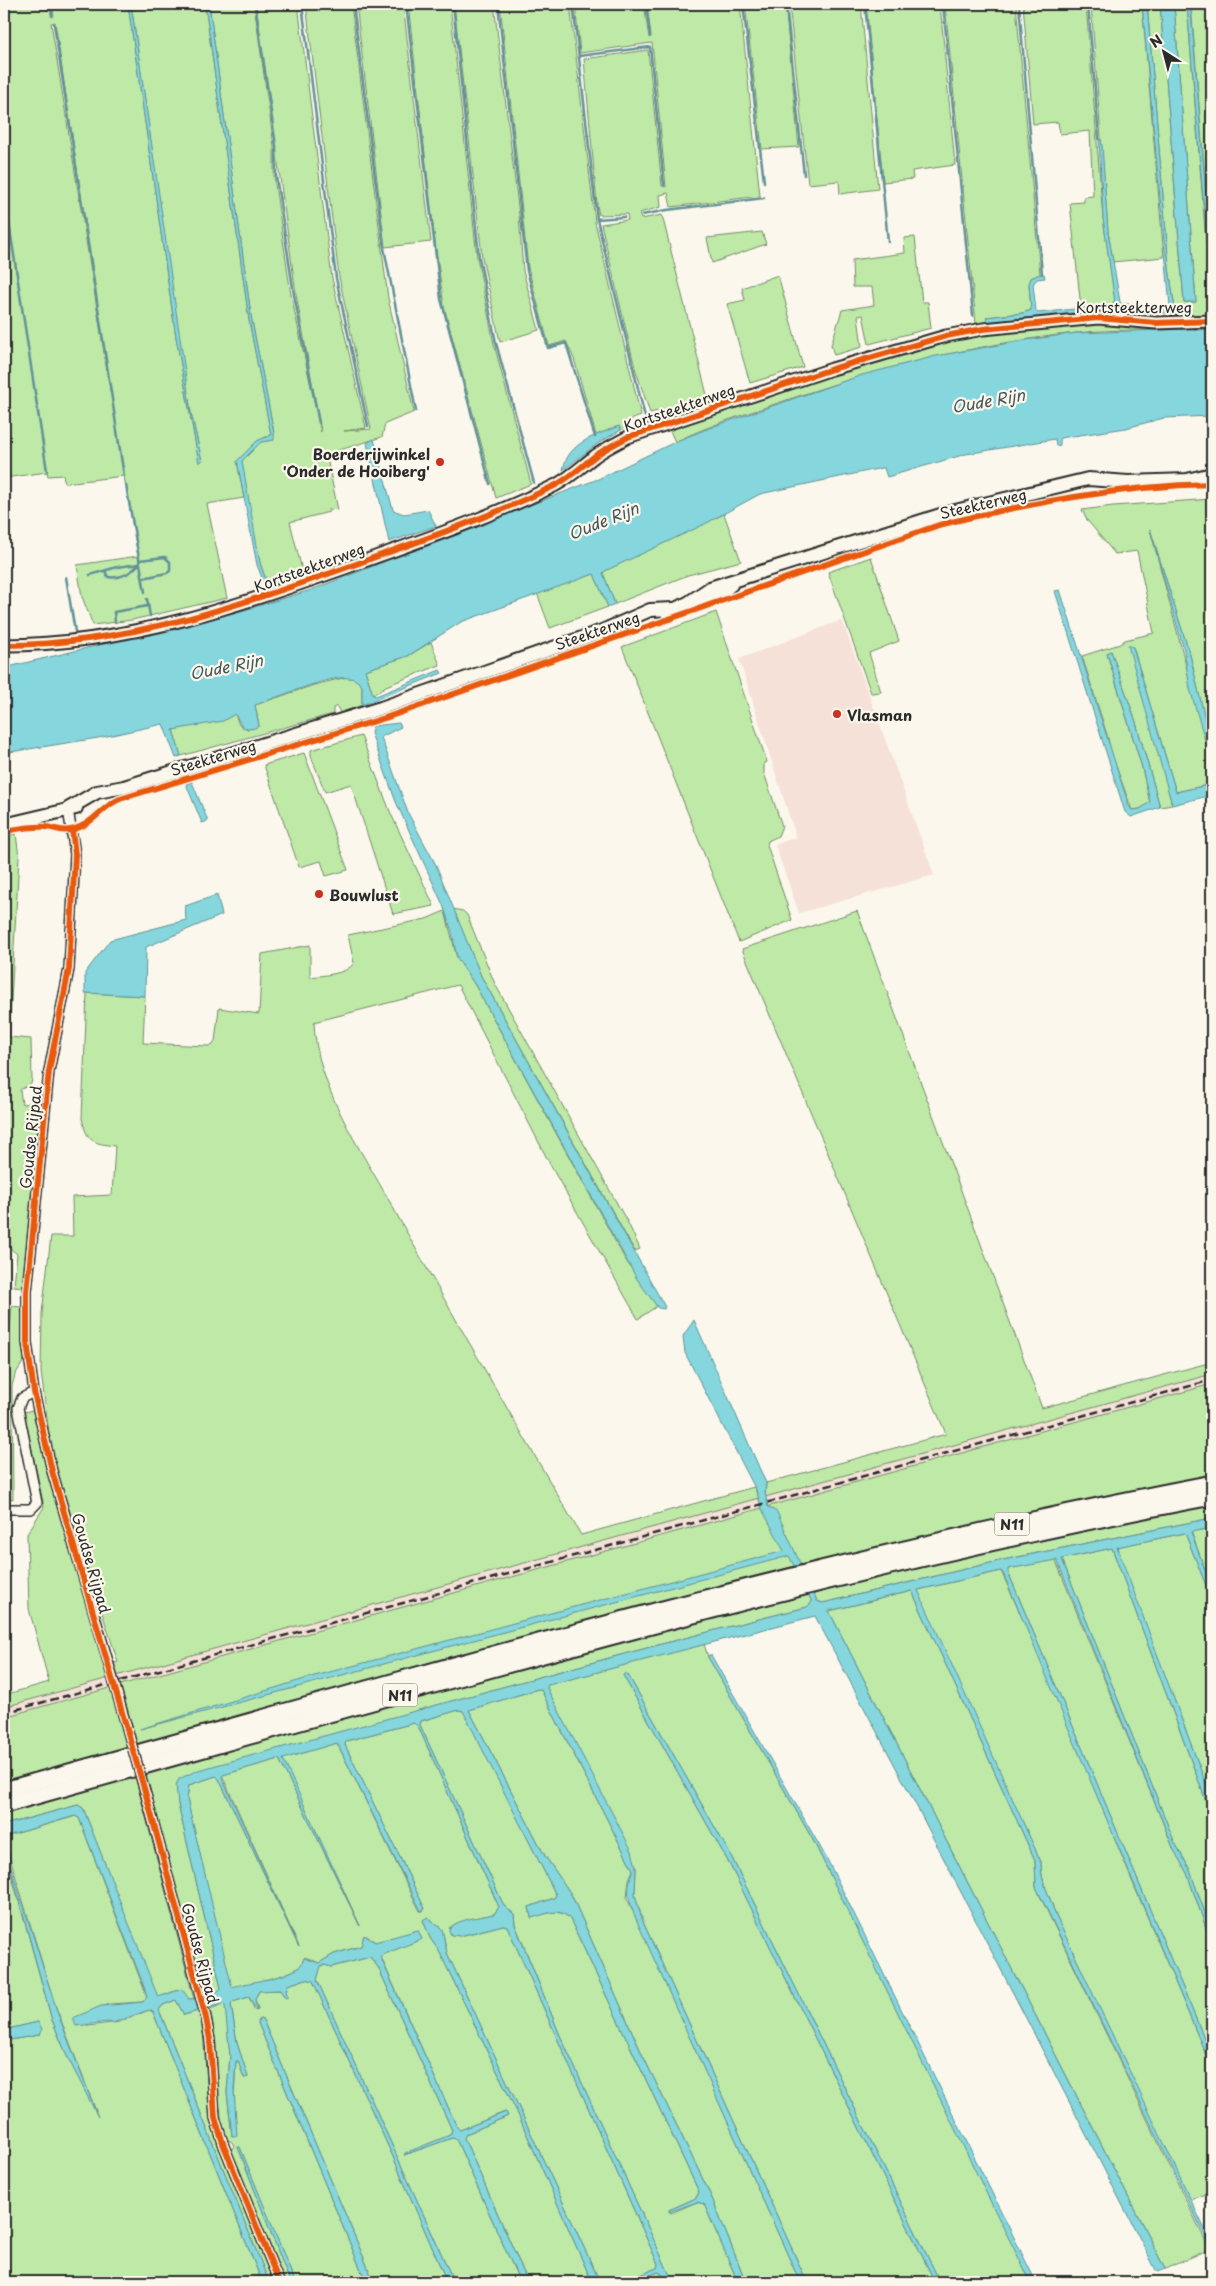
<svg xmlns="http://www.w3.org/2000/svg" width="1216" height="2286" font-family="'Playpen Sans',sans-serif">
	<style>
		.built { fill: #f5e1d8 }
		.green { fill: #bee9a7; stroke: #748a69; fill-rule: evenodd }
		.water { fill: #85d6dd; stroke: #619296 }
		.lines { fill: none; stroke-linecap: round; stroke-linejoin: round }
		.stream { stroke: #619296; stroke-width: 2.5 }
		.minor-casing { stroke: #2b2b2b; stroke-width: 12 }
		.tertiary-casing { stroke: #2b2b2b; stroke-width: 15 }
		.secondary-casing { stroke: #2b2b2b; stroke-width: 16 }
		.trunk-casing { stroke: #2b2b2b; stroke-width: 19 }
		.minor { stroke: #fbf7ec; stroke-width: 9 }
		.tertiary { stroke: #fbf7ec; stroke-width: 11 }
		.secondary { stroke: #fbf7ec; stroke-width: 12 }
		.trunk { stroke: #fbf7ec; stroke-width: 15 }
		.rail { stroke: #2b2b2b; stroke-width: 2.5; stroke-dasharray: 8 4; stroke-linecap: butt }
		.minor-bridge-casing { stroke: #2b2b2b; stroke-width: 12; stroke-linecap: butt }
		.minor-bridge { stroke: #fbf7ec; stroke-width: 9 }
		.cycleway-casing { stroke: #fbf7ec; stroke-width: 9 }
		.cycleway { stroke: #e8590c; stroke-width: 6 }
		.poi-dot { fill: #c8321e; stroke: #fbf7ec; stroke-width: 2 }
		.labels { text-anchor: middle; dominant-baseline: central; stroke-width: 4.5; stroke-linejoin: round; paint-order: stroke }
		.shield { fill: #fbf7ec; stroke: #696865; stroke-width: 1 }
		.shield-label { font-size: 14px; font-weight: bold; fill: #2b2b2b }
		.street-label { font-size: 15px; fill: #2b2b2b; stroke: #fbf7ec }
		.poi-label { font-size: 15px; font-weight: bold; fill: #2b2b2b; stroke: #fbf7ec; text-anchor: start }
		.water-label { font-size: 16px; font-style: italic; fill: #425658; stroke: #fbf7ec }
	</style>
	<rect width="100%" height="100%" fill="#fbf7ec"/>
	<filter id="ink" filterUnits="userSpaceOnUse"><feTurbulence type="fractalNoise" baseFrequency=".02" numOctaves="2"/><feDisplacementMap in="SourceGraphic" scale="10" xChannelSelector="R" yChannelSelector="G"/><feConvolveMatrix kernelMatrix="1 2 1 2 8 2 1 2 1" color-interpolation-filters="sRGB"/></filter>
	<g filter="url(#ink)">
		<!-- built -->
		<g class="built">
			<path d="M842,620L934,875L799,913L775,845L796,837L739,659Z"/>
			<path d="M1212,1374V1384L768,1507L765,1497Z"/>
			<path d="M759,1498L762,1509L4,1717V1707Z"/>
		</g>
		<!-- green -->
		<g class="green">
			<path d="M4,4H49L52,17L54,16L52,4H128L176,337L199,462L202,461L191,413L179,336L131,4H205L249,320L271,435L257,441L237,461L244,498L207,504L227,598L132,620L93,625L82,597L77,565L138,556L124,476L65,483L63,475L48,476L47,472L4,478ZM55,22L111,395L51,23Z"/>
			<path d="M209,4H254L274,146V177L291,295L321,432L296,294L256,4H298L332,278L366,428L344,431L371,429L339,277L306,4H351L388,298L414,412L385,424L382,437L330,453L328,463L338,510L329,509V512L290,522L303,574L278,584L267,583L260,563L242,469V461L261,442L273,440L274,433L251,316Z"/>
			<path d="M356,4H403L431,242L385,247Z"/>
			<path d="M408,4H450L477,257L494,344L531,484L496,498L444,307L434,234Z"/>
			<path d="M454,4H494L519,215L523,271L539,330L500,342L482,257Z"/>
			<path d="M500,4H570L595,222L641,416L627,421L629,426L621,430L619,426L596,435L574,359L566,341L549,346L528,268Z"/>
			<path d="M575,4H644L649,38L651,37L647,4H740L760,196L671,207L668,193L660,195L661,207L639,213L641,219L662,215L708,399L650,413L635,368L601,224L628,220L627,214L599,215L597,205L584,59L648,50L662,186L666,187L652,43L580,53Z"/>
			<path d="M745,4H785L799,147L762,149Z"/>
			<path d="M789,4H861L878,189L840,194L839,181L808,184Z"/>
			<path d="M866,4H940L955,165L912,171L913,179L883,182Z"/>
			<path d="M945,4H1016L1040,274L1031,278L1029,284L1031,310L1023,313L986,317L988,324H976Z"/>
			<path d="M1023,4H1086L1103,218L1115,300L1111,305L1081,308L1070,203L1084,202V197L1093,196L1090,131L1060,134L1058,122L1033,124Z"/>
			<path d="M1091,4H1142L1164,257L1113,262L1108,232Z"/>
			<path d="M1147,4H1160L1184,302H1196L1174,4H1187L1212,317L1175,320L1173,313L1175,310L1169,268Z"/>
			<path d="M1191,4H1212V244H1210Z"/>
			<path d="M762,232L766,244L712,263L707,238Z"/>
			<path d="M915,237L922,302H928L931,328L869,344L863,315L858,316L862,347L834,355L831,345L842,310L874,305L872,287H853L852,260L905,253L904,238Z"/>
			<path d="M778,275L803,367L750,383L727,304L745,300L742,288Z"/>
			<path d="M1089,322L1212,325V329C1167,331 1121,328 1076,333C974,344 875,369 778,403C743,415 707,426 675,442L668,426L833,373L969,335Z"/>
			<path d="M1212,499V749L1190,655L1150,529L1212,764V784L1176,792L1133,647L1172,805L1160,807L1135,719L1111,651L1107,654L1141,764L1150,803L1140,809L1132,810L1111,753L1108,738L1082,656L1120,644L1125,640L1154,633L1137,551L1115,554L1087,520L1082,510L1113,506Z"/>
			<path d="M724,514L741,561L688,575L615,604L603,573L604,571Z"/>
			<path d="M871,557L899,641L869,653L881,692L871,693L828,572Z"/>
			<path d="M594,574L608,607L550,628L537,593Z"/>
			<path d="M716,612L767,762L764,764V773L782,826L778,836L768,841L767,845L792,920L739,942L622,647Z"/>
			<path d="M431,642L440,665L386,686L373,695L365,670L408,656Z"/>
			<path d="M347,677L355,679L362,686V705L340,713L337,706L333,708V714L181,756L173,730L235,714L239,725L248,729L259,725L255,705L314,685Z"/>
			<path d="M361,736L391,814L434,906L393,914L351,784L325,792L311,756V750Z"/>
			<path d="M304,753L348,870L326,876L321,861L299,867L264,765Z"/>
			<path d="M16,834L19,857L9,1037L31,1039L32,1079L31,1084L20,1090L22,1104L43,1101L24,1287L14,1286L17,1254L4,1243V836Z"/>
			<path d="M453,909L463,911L467,915L495,984L629,1225L640,1249L635,1251L629,1241L481,976Z"/>
			<path d="M445,911L457,958L475,985L625,1259L657,1306L638,1319L553,1170L458,985L314,1022C316,1086 360,1148 391,1204C452,1315 517,1425 581,1535L754,1487L759,1498L4,1707V1695L49,1682L29,1609L27,1534L44,1507L24,1412L33,1410L104,1666L118,1662L52,1458L41,1372L42,1313L51,1236H73L72,1197L112,1195L115,1146C92,1143 87,1142 82,1118L87,993L145,996L143,1043L208,1046L213,1045L215,1041L219,1008L259,1014L262,954L310,945V977C323,975 346,975 354,963L348,935L426,919Z"/>
			<path d="M857,911L1042,1408L1212,1362V1374L765,1497L766,1483L946,1434L742,949Z"/>
			<path d="M12,1306L21,1307L25,1359L15,1375L12,1386L13,1499L5,1497L4,1364L7,1358Z"/>
			<path d="M1212,1384V1476L1044,1510L795,1566L441,1659L410,1668L388,1678L4,1781V1717Z"/>
			<path d="M1212,1504V1518L1003,1560L823,1603L817,1601L814,1594L904,1570Z"/>
			<path d="M1212,1528V1589L1191,1531Z"/>
			<path d="M1185,1533L1212,1600V1800L1116,1547Z"/>
			<path d="M1112,1548L1212,1817V1933L1189,1868L1174,1841L1062,1559Z"/>
			<path d="M1055,1559L1174,1850L1187,1873L1212,1945V2057L1008,1572V1569Z"/>
			<path d="M1001,1571L1043,1664L1133,1883L1212,2069V2192L1190,2200L1055,1914C1050,1894 1040,1882 1041,1862L920,1600L918,1590Z"/>
			<path d="M912,1591L1035,1860L1036,1887L1041,1898L1205,2240L1212,2248L1165,2269L829,1611Z"/>
			<path d="M809,1595L812,1602L807,1607C596,1659 387,1719 179,1779L178,1804L221,1988L219,1991L206,1996L144,1774L628,1640Z"/>
			<path d="M704,1644L708,1657L813,1840L1031,2282H940L730,1854L628,1675L625,1674L623,1675L729,1863L935,2282H807L643,1922L635,1895L636,1867L547,1688V1685Z"/>
			<path d="M538,1689L541,1690L633,1870L629,1880L627,1898L800,2282H746L711,2196L642,2054L571,1894L545,1856L469,1710Z"/>
			<path d="M459,1710L464,1711L556,1895L554,1898L529,1907L531,1918C545,1914 559,1907 570,1919L699,2192L696,2198L669,2210L671,2213L697,2202L704,2204L738,2282H673L559,2033L515,1924L514,1914L504,1906L420,1725L421,1721Z"/>
			<path d="M414,1723L419,1728L499,1907L494,1914L457,1923L449,1928L460,1936L503,1925L507,1926L658,2264L657,2268L625,2282H600L599,2280L447,1953L442,1929L428,1917L423,1920L430,1938L439,1951L517,2112L592,2282H528L464,2138L466,2134L508,2116L505,2112L460,2130L457,2127L380,1955L422,1939L375,1942L367,1936L363,1937L364,1941L361,1946L334,1954L319,1963L305,1957C302,1961 303,1964 299,1967C287,1977 248,1983 232,1988L230,1984L187,1799L189,1785L216,1776L219,1779L299,1947L222,1775L279,1759L360,1926L282,1758L337,1743L420,1911H423L425,1909L345,1745L346,1741Z"/>
			<path d="M135,1776L194,1999H189L177,1990L158,1998L155,1993L83,1808L78,1805L4,1825V1812Z"/>
			<path d="M76,1816L79,1818L147,1997L143,2002L110,2004L81,2015L88,2026L119,2022L149,2010L153,2012L262,2282H4V2041L39,2035L38,2022L4,2030V1848L52,2020L67,2056L96,2111L54,2002L6,1845H4V1837Z"/>
			<path d="M370,1957L378,1967L452,2130L450,2135L404,2155L452,2138L456,2139L520,2282H454L317,1980L320,1966L325,1965L331,1967Z"/>
			<path d="M306,1979L313,1981L394,2159L447,2282H374L263,2020L260,2019L258,2023L366,2282H295L240,2148L238,2147L290,2282H283L230,2151L234,2146L232,2142L226,2139C213,2097 220,2050 210,2009L223,2004L226,2006L230,2056L227,2092L232,2136L236,2061H238L244,2078L248,2077L237,2043L231,2004L232,2002L249,1997L255,2011L258,2009L255,1999L259,1991L265,1989L286,1991L288,1985Z"/>
			<path d="M176,2000L184,2015L197,2011L202,2019L209,2107L216,2135L276,2282H269L159,2010L163,2005Z"/>
			<path d="M658,2272L662,2274L666,2282H634Z"/>
		</g>
		<!-- water -->
		<g class="water">
			<path d="M128,4H131L191,413L202,461L199,463L176,337Z"/>
			<path d="M205,4H209L251,316L274,433V440L261,442L242,461L260,563L267,583H264L257,565L237,461L257,441L271,435L249,320Z"/>
			<path d="M1142,4H1147L1169,268L1175,310L1173,313H1147L1131,309L988,324L986,317L1023,313L1031,310L1029,284L1031,278L1040,274H1044L1045,278L1037,279L1033,284L1036,311L1038,313L1111,305L1115,303L1103,218L1099,139L1101,140L1102,146L1108,232L1120,302L1122,304C1138,303 1150,309 1167,309L1170,306Z"/>
			<path d="M1160,4H1174L1196,302H1184Z"/>
			<path d="M1187,4H1191V11L1210,244L1212,307Z"/>
			<path d="M1189,326H1193L1195,330L1212,329V416L1164,418L1126,428L1060,438V445L1056,446L1055,439L966,454L887,477L884,468H882L760,494L703,525L605,571L603,573L615,604L608,607L594,574L461,622L408,656L365,670L373,695L376,696L440,670L442,673L362,705V686C358,682 355,678 349,678C329,675 277,698 255,705L259,726L252,729L242,727L235,714L223,721L173,730L181,756L176,758L163,724L98,738L4,753V668L241,611L311,590L598,479L679,440L717,425L862,375L936,356L1026,340L1077,333L1188,329Z"/>
			<path d="M619,426L621,430L597,444L563,470C568,442 595,436 619,426Z"/>
			<path d="M374,439L393,510L404,514L428,510L436,526L389,542L367,443Z"/>
			<path d="M1150,529L1190,655L1212,749V764L1190,689L1184,650Z"/>
			<path d="M1060,590L1129,806L1132,810L1140,809L1150,802L1141,764L1107,653L1111,651L1135,719L1160,807L1131,817L1125,812L1055,591Z"/>
			<path d="M1128,645L1133,647L1176,792L1212,784V795L1172,805Z"/>
			<path d="M399,723L401,727L381,737L408,813L436,865L481,976L665,1307L664,1309L658,1308L637,1279L475,985L457,958L452,932L443,905L396,802L371,733L373,726Z"/>
			<path d="M192,782L208,821L202,823L186,784Z"/>
			<path d="M217,895L222,915L146,947L145,996L85,993V973L110,940L186,920L185,906Z"/>
			<path d="M694,1320L766,1483L765,1492L768,1507L777,1512L814,1594L817,1601L823,1603L1003,1560L1212,1518V1528L1191,1532L1212,1589V1600L1185,1533L1117,1547L1212,1800V1817L1112,1548L1062,1559L1174,1841L1189,1868L1212,1933V1945L1187,1873L1174,1850L1057,1560L1008,1569V1572L1212,2057V2069L1003,1573L1001,1571L918,1590L1041,1862C1040,1881 1050,1895 1055,1914L1209,2238L1207,2240L1036,1887L1035,1860L912,1591L829,1611L1165,2269L1157,2272L916,1805L815,1616L548,1685L547,1688L632,1851L636,1867L635,1895L643,1922L807,2282H800L639,1926C630,1904 624,1893 633,1870L541,1690L538,1689L469,1710L545,1856L571,1894L642,2054L711,2196L746,2282H738L704,2204L697,2202L669,2212V2210L696,2198L699,2192L570,1919C559,1906 545,1915 531,1918L529,1907L554,1898L556,1895L463,1711L459,1710L421,1721L420,1725L504,1906L514,1914L515,1925L559,2033L673,2282H666L662,2274L658,2272L634,2282H625L657,2268L658,2264L507,1926L503,1925L460,1936L451,1935L449,1930C454,1919 482,1917 494,1914L499,1907L419,1728L414,1723L346,1741L345,1745L425,1909L421,1911L337,1743L283,1759L360,1926L279,1759L223,1775L222,1778L299,1947L219,1779L216,1776L189,1785L187,1799L232,1987C249,1982 284,1978 298,1968C302,1965 302,1962 304,1958L319,1963L334,1954L361,1946L364,1935L375,1942L418,1930L422,1939L380,1956L457,2127L460,2130L506,2112L508,2116L466,2134L464,2138L528,2282H520L456,2139L452,2138L404,2155L405,2153L450,2135L452,2130L378,1967L370,1957L331,1967L325,1965L321,1966L317,1980L454,2282H447L394,2159L313,1981L306,1979L288,1985L286,1991L288,1997L285,1998L280,1990L259,1991L255,1999L257,2011L249,1997L233,2002L231,2004L237,2043L248,2077L244,2078L238,2061H236L234,2089L237,2136H232L227,2092L230,2056L225,2006L223,2004L184,2015L176,2000L163,2005L159,2010L269,2282H262L153,2012L149,2010L113,2023L108,2022L76,2026L73,2018L101,2006L143,2002L147,1997L143,1984L79,1818L75,1816L4,1837V1825L78,1805L83,1808L158,1997L182,1989L189,1999C198,1999 216,1996 221,1988L178,1804L176,1785L179,1779L198,1770C401,1716 603,1657 807,1607L812,1602L789,1556L140,1729L311,1677L784,1551L762,1509L756,1490L685,1353L683,1336Z"/>
			<path d="M709,1655H711L827,1859L1036,2282H1031L1004,2229L813,1840L708,1657Z"/>
			<path d="M625,1673L628,1675L730,1854L940,2282H935L729,1863L623,1675Z"/>
			<path d="M4,1845L58,2014L98,2117L67,2056L52,2020Z"/>
			<path d="M428,1917L442,1929L447,1953L600,2282H592L517,2112L439,1951L430,1938L423,1920Z"/>
			<path d="M259,2019L263,2020L374,2282H366L258,2023Z"/>
			<path d="M38,2022L42,2029L39,2035L4,2041V2030Z"/>
			<path d="M238,2147H240L295,2282H290Z"/>
		</g>
		<g class="lines">
			<!-- stream -->
			<g class="stream">
				<path d="M51,4L52,16"/>
				<path d="M255,4L276,146V176L294,295L319,423"/>
				<path d="M302,4L336,278L368,426"/>
				<path d="M353,4L384,248L416,411"/>
				<path d="M406,4L441,299L490,484"/>
				<path d="M453,4L479,257L496,343L534,483"/>
				<path d="M498,4L527,271L548,348L566,343L595,437"/>
				<path d="M573,4L597,219L645,417"/>
				<path d="M646,4L650,36"/>
				<path d="M743,4L764,182"/>
				<path d="M786,4L804,175"/>
				<path d="M865,4L888,242"/>
				<path d="M943,4L973,316"/>
				<path d="M1019,4L1042,274"/>
				<path d="M1088,4L1099,139"/>
				<path d="M54,24L124,476"/>
				<path d="M579,56L650,47L664,185"/>
				<path d="M4,190L47,471"/>
				<path d="M642,215L667,210L764,198"/>
				<path d="M597,219L624,217"/>
				<path d="M126,485L145,592"/>
				<path d="M139,560L165,557L170,562V571L167,573L143,578"/>
				<path d="M105,571L108,577C121,579 130,574 138,565"/>
				<path d="M90,575L117,567L139,564"/>
				<path d="M66,577L75,632"/>
				<path d="M147,599L150,616"/>
				<path d="M115,622L114,612L148,606"/>
			</g>
			<defs>
				<g id="minor">
					<path d="M68,809L75,854L69,969L49,1071L27,1292V1342L34,1392L52,1471L101,1637"/>
					<path d="M4,1509H31L37,1503L18,1408L22,1398L34,1392"/>
					<path d="M148,1802L206,2018L210,2040L215,2118L224,2146L279,2282"/>
				</g>
				<path id="tertiary" d="M4,645C127,645 245,604 359,563C425,539 493,516 556,485C571,477 582,466 595,456C606,448 617,443 628,437L832,369L946,336L983,329L1098,318L1156,323L1212,321"/>
				<g id="secondary">
					<path d="M695,602L716,596L731,585"/>
					<path d="M667,613L688,603L710,588L947,513L1088,479L1128,482L1187,480L1212,474"/>
					<path d="M68,809L97,792L124,787L381,708L602,631L650,610L673,609"/>
					<path d="M4,825L76,808"/>
				</g>
				<g id="trunk">
					<path d="M4,1790C404,1679 804,1561 1212,1483"/>
					<path d="M4,1805C404,1694 804,1574 1212,1497"/>
				</g>
			</defs>
			<!-- minor casing -->
			<use href="#minor" class="minor-casing"/>
			<!-- tertiary casing -->
			<use href="#tertiary" class="tertiary-casing"/>
			<!-- secondary casing -->
			<use href="#secondary" class="secondary-casing"/>
			<!-- trunk casing -->
			<use href="#trunk" class="trunk-casing"/>
			<!-- minor -->
			<use href="#minor" class="minor"/>
			<!-- tertiary -->
			<use href="#tertiary" class="tertiary"/>
			<!-- secondary -->
			<use href="#secondary" class="secondary"/>
			<!-- trunk -->
			<use href="#trunk" class="trunk"/>
			<!-- rail -->
			<path class="rail" d="M4,1713L1212,1380"/>
			<defs>
				<path id="minor-bridge" d="M101,1637L148,1802"/>
			</defs>
			<!-- minor-bridge casing -->
			<use href="#minor-bridge" class="minor-bridge-casing"/>
			<!-- minor-bridge -->
			<use href="#minor-bridge" class="minor-bridge"/>
			<defs>
				<g id="cycleway">
					<path d="M4,645C127,645 245,604 359,563C425,539 493,516 556,485C571,477 582,466 595,456C606,448 617,443 628,437L832,369L946,336L983,329L1098,318L1156,323L1212,321"/>
					<path d="M72,830L75,854L69,969L49,1071L27,1292V1342L34,1392L52,1471L148,1802L206,2018L210,2040L215,2118L224,2146L279,2282"/>
					<path d="M4,831C17,829 33,826 46,827C61,829 63,834 80,827C95,821 104,805 120,799L385,718L939,525C1029,503 1119,486 1212,484"/>
				</g>
			</defs>
			<!-- cycleway casing -->
			<use href="#cycleway" class="cycleway-casing"/>
			<!-- cycleway -->
			<use href="#cycleway" class="cycleway"/>
		</g>
	</g>
	<!-- markers -->
	<g class="poi-dot">
		<circle cx="440" cy="462" r="5"/>
		<circle cx="837" cy="714" r="5"/>
		<circle cx="319" cy="894" r="5"/>
	</g>
	<g class="labels">
		<!-- shield labels -->
		<g class="shield">
			<rect x="994.5" y="1512.5" width="35" height="23" rx="4"/>
			<rect x="382.5" y="1683.5" width="35" height="23" rx="4"/>
		</g>
		<g class="shield-label">
			<text x="1012" y="1524">N11</text>
			<text x="400" y="1695">N11</text>
		</g>
		<!-- street labels -->
		<g class="street-label">
			<text x="1134" y="306">Kortsteekterweg</text>
			<text transform="translate(679 407) rotate(-19)">Kortsteekterweg</text>
			<text transform="translate(983 503) rotate(-13)">Steekterweg</text>
			<text transform="translate(309 567) rotate(-20)">Kortsteekterweg</text>
			<text transform="translate(597 630) rotate(-19)">Steekterweg</text>
			<text transform="translate(213 757) rotate(-17)">Steekterweg</text>
			<text transform="translate(30 1137) rotate(-84)">Goudse Rijpad</text>
			<text transform="translate(92 1563) rotate(74)">Goudse Rijpad</text>
			<text transform="translate(201 1953) rotate(75)">Goudse Rijpad</text>
		</g>
		<!-- poi labels -->
		<g class="poi-label">
			<text x="430" y="453" text-anchor="end">Boerderijwinkel<tspan x="430" dy="17">'Onder de Hooiberg'</tspan></text>
			<text x="847" y="714">Vlasman</text>
			<text x="329" y="894">Bouwlust</text>
		</g>
		<!-- water labels -->
		<g class="water-label">
			<text transform="translate(988 400) rotate(-10)">Oude Rijn</text>
			<text transform="translate(603 520) rotate(-22)">Oude Rijn</text>
			<text transform="translate(226 666) rotate(-11)">Oude Rijn</text>
		</g>
	</g>
	<!-- margin -->
	<rect width="1216" height="2286" fill="none" stroke="#fbf7ec" stroke-width="20"/>
	<rect x="10" y="10" width="1196" height="2266" fill="none" stroke="#2b2b2b" stroke-width="2" filter="url(#ink)"/>
	<!-- north arrow -->
	<g transform="translate(1164 52) rotate(324)" stroke="#fbf7ec" stroke-width="4" paint-order="stroke">
	<path d="M0-4L9 19L0 12L-9 19Z" fill="#2b2b2b"/>
	<text y="-8" font-size="14" font-weight="bold" text-anchor="middle" fill="#2b2b2b">N</text>
	</g>
</svg>
